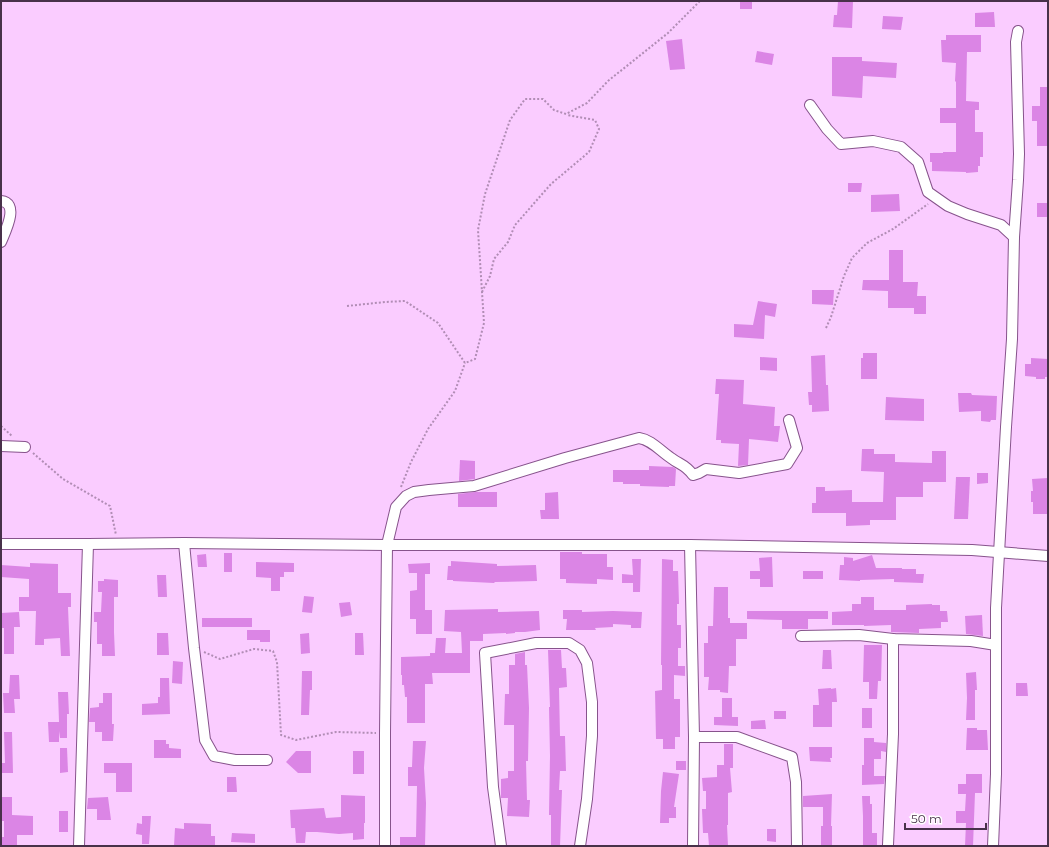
<svg xmlns="http://www.w3.org/2000/svg" width="1049" height="847" font-family="Montserrat,sans-serif">
	<style>
		.building { fill: #db85e5 }
		.lines { fill: none; stroke-linecap: round; stroke-linejoin: round }
		.street-casing { stroke: #87538c; stroke-width: 12 }
		.path { stroke: #b18db5; stroke-width: 2; stroke-dasharray: 2 2; stroke-linecap: butt }
		.street { stroke: #fff; stroke-width: 10 }
	</style>
	<rect width="100%" height="100%" fill="#faccff"/>
	<!-- building -->
	<g class="building">
		<rect x="740" y="1" width="12" height="8"/>
		<path d="M838,1H853L852,28L833,27L834,15H837Z"/>
		<path d="M994,12L995,27H975V13Z"/>
		<path d="M883,16L903,17L901,30L882,29Z"/>
		<path d="M946,35H981V52H967L966,101L979,102V110H975V132H983V157H980V166H978V172L966,173V172L932,171V162H930V153H943V152H956V123H940V108H956V82L955,81L956,63L942,62L941,40H946Z"/>
		<path d="M682,39L685,69L670,70L666,41Z"/>
		<path d="M757,51L774,54L772,65L755,62Z"/>
		<path d="M832,57H862V61L897,63L896,78L863,76L862,98L832,96Z"/>
		<path d="M1040,87H1048V146H1037V121H1032V106H1040Z"/>
		<path d="M848,183H862L861,192H848Z"/>
		<path d="M899,194L900,211L871,212V195Z"/>
		<rect x="1037" y="203" width="11" height="14"/>
		<path d="M889,250H903V282H918L917,296H926V314H914V308H888V291L862,290L863,280H889Z"/>
		<path d="M812,290H834L833,305L812,304Z"/>
		<path d="M758,301L777,304L775,317L765,315L764,339L734,337V324L753,325Z"/>
		<path d="M863,353H877V379H861V358H863Z"/>
		<path d="M825,355L826,385H828L829,411L812,412V405H809L808,392H812L811,356Z"/>
		<path d="M760,357L777,358V371L760,370Z"/>
		<path d="M1031,358L1048,359V377H1045V379H1036V377L1025,376V364H1031Z"/>
		<path d="M716,379L744,380L743,404L775,407L774,426H780L778,442L749,439L748,465L738,466L739,444L721,443V440H716L719,394H715Z"/>
		<path d="M958,393H971L972,395L997,396L996,420H991L990,422L981,421V411L959,412Z"/>
		<path d="M886,397L924,399V421L885,420Z"/>
		<path d="M862,449H874V454H895V462L932,463V451H946V482H923V497H896V520H870V525L846,526V513H812V503H816V487H825V491L852,490V502H883L884,472L861,471Z"/>
		<path d="M460,460L475,461V479L459,481Z"/>
		<path d="M649,466L673,467L676,469L675,486H669V487L640,486V484H623V482H613V470H649Z"/>
		<path d="M977,473H988V483L977,484Z"/>
		<path d="M956,477H970L968,519H954Z"/>
		<path d="M1048,478V514H1033V502H1031V491H1033L1032,479Z"/>
		<path d="M475,492H497V507H458V494Z"/>
		<path d="M558,492L559,519H541L540,510H545V493Z"/>
		<path d="M560,552H582V554H607V567H613V580L597,579V584L566,583V579H560Z"/>
		<rect x="224" y="553" width="8" height="19"/>
		<path d="M206,554L207,567H198L197,555Z"/>
		<path d="M872,555L876,568H902V569H916V574H924L923,583L894,582V579L860,580V581L839,580L840,565H844V557L853,558V561Z"/>
		<path d="M772,557L773,587H760V579H750V571H760L759,558Z"/>
		<path d="M632,559H641L640,592H633V583H622V574L633,575Z"/>
		<path d="M662,559L673,560V571H678L679,604H677V625H681V648H678V666H685V676L674,675V699H680V737H675V749H663V739H656L655,691L662,690V665H661Z"/>
		<path d="M451,561L497,564V566L536,565L537,581L495,582L494,583L453,581V580H447L448,566H451Z"/>
		<path d="M256,562L294,563V572H284V577H280V591H271V578L256,577Z"/>
		<path d="M30,563L58,564V593H71V607H68L70,656H61L60,638L44,639V645H35L36,611H19V597H29V579L1,577V565L30,567Z"/>
		<path d="M430,563V574H425V610H432V634H416V619H410V591L417,590V573H409L408,564Z"/>
		<rect x="803" y="571" width="20" height="8"/>
		<path d="M157,575H166L167,597H158Z"/>
		<path d="M104,579L118,580V597H114V632L115,656H102V644H97V622H94V612H101L102,592H98V581H104Z"/>
		<path d="M714,587H728V618H730V623H747V639H736V666H729L728,693L720,692V690H708L709,677H704V643H708V626H713Z"/>
		<path d="M304,596L314,597L312,613L302,612Z"/>
		<path d="M861,597H874V610H906V605L932,604V605H940V611H947L948,622H941V628L919,629V633L891,632V625L864,626V625H832V612L852,611V604H861Z"/>
		<path d="M350,602L352,615L341,617L339,603Z"/>
		<path d="M498,609V612L539,611L540,630L525,632H515V633L506,634V633L483,634V641H470V673H432L433,684H425V723H407V697H405L404,685H402V675H401V657L430,656V653H435L436,638H446L445,653H462L461,632L444,631L445,610Z"/>
		<path d="M563,610H582V612L613,611L642,612L641,628H631V625L613,624V627L595,628L596,630H566L567,619H563Z"/>
		<path d="M747,611H828V619H808V629H782V620L747,619Z"/>
		<path d="M19,612L20,627H14V654H4V628H1V613Z"/>
		<path d="M982,615L983,636L966,634L965,616Z"/>
		<rect x="202" y="618" width="50" height="9"/>
		<path d="M247,630H270V642H260V640H247Z"/>
		<path d="M157,633H168L169,655H157Z"/>
		<path d="M309,633L310,653L301,654L300,634Z"/>
		<path d="M355,633H363L364,655H355Z"/>
		<path d="M864,645H882L881,681H878L877,699H869V682H863Z"/>
		<path d="M548,650H561L562,668H566L567,687L559,688L560,736H565L566,771H560L559,790H562L560,846H551V815H549L550,756L549,707H550Z"/>
		<path d="M823,650H831L832,669H822Z"/>
		<path d="M525,652V665H527L529,708L528,761H526L527,800H530L529,817L507,816L508,798H501V779L508,778V771H514V725H504L505,694H509V665H515V654Z"/>
		<path d="M173,661L183,662L182,684L172,683Z"/>
		<path d="M302,671H312V690H310L309,715H301Z"/>
		<path d="M976,672L977,690H975V720H966L967,698L966,673Z"/>
		<path d="M10,675H19L20,699H14L15,713H4L3,693H9Z"/>
		<path d="M160,678H169L170,714L142,715V704L158,703V697H160Z"/>
		<path d="M1016,683H1027L1028,696H1016Z"/>
		<path d="M831,688V689L836,688L837,702H832V727H813V705H819L818,689Z"/>
		<path d="M58,692H68L69,714H67V738H60L59,731V742H49L48,722H59Z"/>
		<path d="M103,693H112V724H114L113,741H102V732H95V722H89L90,708L99,707V703H103Z"/>
		<path d="M722,698H732V717H738V726L714,725V717H722Z"/>
		<rect x="862" y="708" width="10" height="20"/>
		<rect x="774" y="711" width="12" height="8"/>
		<path d="M765,720L766,729H751V721Z"/>
		<path d="M967,728H977V730H987L988,750H966Z"/>
		<path d="M4,732H12L13,773H1V763H5Z"/>
		<path d="M864,738H874V742L886,743V752L881,751V759H874V776H885L884,784L862,785V765H864Z"/>
		<path d="M154,740H166V744H169V748L181,749V758H154Z"/>
		<path d="M413,741H426L424,768L426,803L425,846H400V837H416L417,786H408V767H412Z"/>
		<path d="M724,744H733V768H730L732,792L728,793V825H727L728,846H709L708,833H703L702,809H706V791H703L702,778L717,777V765H724Z"/>
		<path d="M809,747H832V758H830L831,762L810,761Z"/>
		<path d="M60,748H67L68,772L60,773Z"/>
		<path d="M296,751H311V773H298L286,762Z"/>
		<rect x="353" y="751" width="11" height="23"/>
		<rect x="676" y="761" width="10" height="9"/>
		<path d="M104,763H132V792H116V773H104Z"/>
		<path d="M663,772L679,774L674,807H676V818H669V823H660L661,791Z"/>
		<path d="M966,774H982V793H975L973,846H965L966,823H956V811H965L966,794H958V784H966Z"/>
		<path d="M227,777H236L237,792H227Z"/>
		<path d="M832,794L831,826H832V846H821V826H823V807H803V796Z"/>
		<path d="M341,795L365,796V823H364V839L353,840V833L339,834L317,832H306L305,843H296L295,828H291L290,810L324,808L326,818L341,817Z"/>
		<path d="M862,796H870V804H872V833H877V846H863V816Z"/>
		<path d="M1,797H12V815L33,816V835H17V846H1V837H4V821H1Z"/>
		<path d="M108,797L111,820H97V809H87L88,798Z"/>
		<rect x="59" y="811" width="9" height="21"/>
		<path d="M142,816H151L149,844H142V835L136,834L137,823L142,824Z"/>
		<path d="M184,823L211,824V836H215V846H174L175,828L184,829Z"/>
		<path d="M767,829H776V842L767,841Z"/>
		<path d="M232,833L255,834V843L231,842Z"/>
	</g>
	<g class="lines">
		<defs>
			<g id="street">
				<path d="M810,105L827,129L841,144L873,141L901,147L918,162L928,192L948,206L967,214L1001,225L1014,237"/>
				<path d="M1,201C20,203 5,232 1,242"/>
				<path d="M1,446L25,447"/>
				<path d="M184,543L194,648L205,740L214,756L235,760H267"/>
				<path d="M1,544H88L184,543L387,545H690L972,550L1048,556"/>
				<path d="M690,545L694,737L693,846"/>
				<path d="M801,636L859,635L893,639L971,641L996,645"/>
				<path d="M694,737H737L792,757L796,782L797,846"/>
				<path d="M888,845L893,734V639"/>
				<path d="M79,846L88,544"/>
				<path d="M385,846V733L387,545L396,507L406,496L414,492L429,490L474,486L565,458L639,438C652,440 660,451 671,458C680,465 685,464 693,475L699,473L706,469L739,473L787,464L797,448L789,420"/>
				<path d="M501,846L493,787L485,653L536,643H569L580,650L587,663L592,702V736L587,799L580,846"/>
				<path d="M993,846L996,774V608L1006,427L1012,339L1014,237L1016,209L1018,180L1019,154L1016,42L1018,31"/>
			</g>
		</defs>
		<!-- street casing -->
		<use href="#street" class="street-casing"/>
		<!-- path -->
		<g class="path">
			<path d="M482,292L490,276L494,259L508,242L515,225L551,184L589,152L599,129L595,120L567,115"/>
			<path d="M347,306L385,302L405,301L438,323L465,363L475,359L484,323L478,230L485,194L510,120L525,99H543L554,110L566,114L587,103L608,81L668,33L700,1"/>
			<path d="M826,328L831,317L844,276L852,258L867,243L893,229L928,204"/>
			<path d="M1,426L12,436"/>
			<path d="M33,453L63,479L110,506L116,535"/>
			<path d="M401,487L411,462L428,429L455,391L465,363"/>
			<path d="M204,652L220,659L254,649L273,651L277,662L281,735L296,740L336,732L376,733"/>
		</g>
		<!-- street -->
		<use href="#street" class="street"/>
	</g>
	<!-- border -->
	<rect width="1049" height="847" fill="none" stroke="#48314a" stroke-width="4"/>
	<!-- scale -->
	<path d="M905 823v6h81v-6" fill="none" stroke="#48314a" stroke-width="2"/>
	<text x="911" y="823" font-size="12" fill="#48314a" stroke="#ffffff" stroke-width="3" paint-order="stroke">50 m</text>
</svg>
